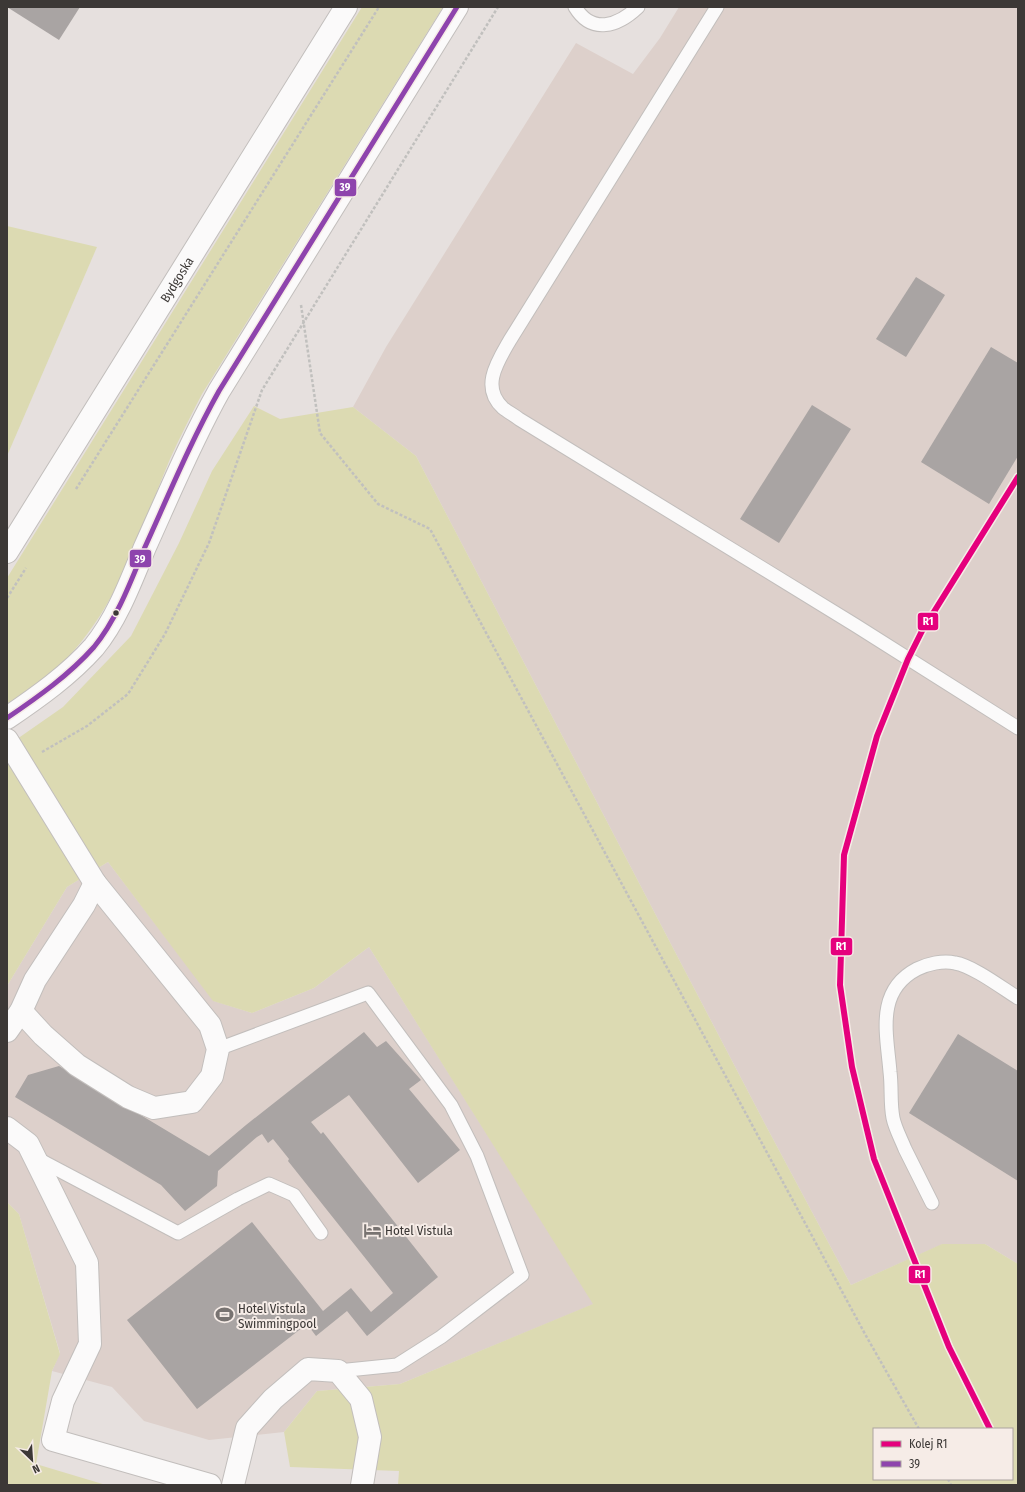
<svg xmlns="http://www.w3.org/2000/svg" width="1025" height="1492" font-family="'Fira Sans Condensed',sans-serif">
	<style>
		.built { fill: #ddd0cb }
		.green { fill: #dcdab2; fill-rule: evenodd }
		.building { fill: #a9a4a3 }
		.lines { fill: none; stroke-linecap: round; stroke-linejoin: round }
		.service-casing { stroke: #c2bebc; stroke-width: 15 }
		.minor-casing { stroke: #c2bebc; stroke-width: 24 }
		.tertiary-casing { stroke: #c2bebc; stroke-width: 24 }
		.path { stroke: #c1c0be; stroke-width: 2.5; stroke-dasharray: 3 2; stroke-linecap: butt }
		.service { stroke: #fbfafa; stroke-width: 13 }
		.minor { stroke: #fbfafa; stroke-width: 22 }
		.tertiary { stroke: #fbfafa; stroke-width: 22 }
		.bus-1-casing { stroke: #f6ece7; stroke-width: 8 }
		.bus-1 { stroke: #8e44ad; stroke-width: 5 }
		.rail-1-casing { stroke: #f6ece7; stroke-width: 9 }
		.rail-1 { stroke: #e5007d; stroke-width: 6 }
		.bus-dot { fill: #3c3836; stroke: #f6ece7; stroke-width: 1.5 }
		.labels { text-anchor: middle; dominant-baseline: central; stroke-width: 4; stroke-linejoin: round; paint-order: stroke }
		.street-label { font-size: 13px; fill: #3c3836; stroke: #f6ece7 }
		.poi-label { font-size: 13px; fill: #3c3836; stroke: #f6ece7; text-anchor: start }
		.line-badge { stroke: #f6ece7; stroke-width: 1.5 }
		.badge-label { font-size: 11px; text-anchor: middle; font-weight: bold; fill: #fff }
	</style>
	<rect width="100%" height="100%" fill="#e6e0de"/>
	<!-- built -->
	<g class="built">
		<path d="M679,7H1018V1264L985,1244H943L851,1285L765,1124L416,456L353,407L386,347L576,43L633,74L660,38Z"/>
		<path d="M108,862L214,1001L252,1013L314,988L369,947L594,1304L400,1384L317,1391L284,1432L209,1440L144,1421L112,1387L52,1371L60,1353L19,1214L7,1202V986L67,887Z"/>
	</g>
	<!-- green -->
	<g class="green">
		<path d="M362,7H443L202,394C191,415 180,437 170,459C141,528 120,603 67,658C50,676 27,690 7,704V578Z"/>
		<path d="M7,226L97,247L7,456Z"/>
		<path d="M254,406L280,419L353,407L416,456L765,1124L851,1285L942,1244H985L1018,1264V1485H398L399,1471L290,1467L284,1432L317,1391L400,1384L593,1304L369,947L314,988L252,1013L213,1001L108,862L67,887L7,986V746L63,707L131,636L179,543L212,471ZM874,1429H1012V1479H874Z"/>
		<path d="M7,1202L19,1214L60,1354L52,1371L36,1464L106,1485H7Z"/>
	</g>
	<!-- building -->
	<g class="building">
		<path d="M7,7H80L59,40Z"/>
		<path d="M916,277L945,295L906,357L876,339Z"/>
		<path d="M991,347L1018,363V456L989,504L921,462Z"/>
		<path d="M812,405L851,429L779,543L740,519Z"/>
		<path d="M364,1032L377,1047L386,1041L421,1080L409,1089L460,1150L418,1183L349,1095L311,1122L321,1134L323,1132L438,1277L367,1336L347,1311L316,1336L307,1324L197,1409L127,1320L252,1222L323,1311L351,1288L371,1312L393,1293L288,1161L289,1159L273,1139L268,1143L262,1134L257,1137L218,1171L217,1186L185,1211L161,1185L15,1097L28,1075L59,1066L209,1156L246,1125Z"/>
		<path d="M958,1034L1018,1071V1181L909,1113Z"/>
	</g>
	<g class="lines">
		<defs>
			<g id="service">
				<path d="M575,7C592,35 618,26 638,7"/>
				<path d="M717,7L510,340C498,361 480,387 503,408C508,412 514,415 519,419L855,625L1018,728"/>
				<path d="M218,1049L368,993L451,1105L477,1156L522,1275L441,1337L397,1365L338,1371"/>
				<path d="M36,1158L178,1233L238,1199L269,1184L294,1195L321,1233"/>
				<path d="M932,1203C923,1185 914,1167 905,1149C901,1139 895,1128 893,1118C890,1103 892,1087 890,1072C887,1034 875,991 917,969C927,964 943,960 955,963C973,966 1002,988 1018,998"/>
			</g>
			<g id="minor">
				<path d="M7,718C38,697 69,675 94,647C117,619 131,581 145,547C169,494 191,441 219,391L457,7"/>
				<path d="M7,740L95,883L210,1025L218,1049L212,1076L192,1102L154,1108L128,1097L77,1065L43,1035L21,1011"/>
				<path d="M7,1031L21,1011L35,980L84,905L95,883"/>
				<path d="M7,1128L28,1144L87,1263L90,1344L63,1401L53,1440L210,1485"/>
				<path d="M233,1485L247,1428L273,1399L308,1369L338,1371L361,1399L370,1437L362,1485"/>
			</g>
			<g id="tertiary">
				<path id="s1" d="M7,552L346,7"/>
			</g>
		</defs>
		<!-- service casing -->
		<use href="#service" class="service-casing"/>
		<!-- minor casing -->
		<use href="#minor" class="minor-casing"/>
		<!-- tertiary casing -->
		<use href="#tertiary" class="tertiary-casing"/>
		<!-- path -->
		<g class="path">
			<path d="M301,305L320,433L378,504L430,529L865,1334L919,1429"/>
			<path d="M76,489L379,7"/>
			<path d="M7,598L26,568"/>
			<path d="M42,752L87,726L128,694L165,634L209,543L262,390L498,7"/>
			<path d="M948,1479L951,1485"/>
		</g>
		<!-- service -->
		<use href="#service" class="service"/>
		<!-- minor -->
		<use href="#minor" class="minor"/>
		<!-- tertiary -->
		<use href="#tertiary" class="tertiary"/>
		<defs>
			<path id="bus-1" d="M7,718C38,697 69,675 94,647C117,619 131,581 145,547C169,494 191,441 219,391L457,7"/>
		</defs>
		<!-- bus-1 casing -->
		<use href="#bus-1" class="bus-1-casing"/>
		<!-- bus-1 -->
		<use href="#bus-1" class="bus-1"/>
		<defs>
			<path id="rail-1" d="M990,1429L949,1347L874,1159L852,1067L840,985L844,855L877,736L908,659L922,631L1018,477"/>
		</defs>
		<!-- rail-1 casing -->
		<use href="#rail-1" class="rail-1-casing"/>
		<!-- rail-1 -->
		<use href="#rail-1" class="rail-1"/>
	</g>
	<!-- icons -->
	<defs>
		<symbol id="hotel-bare" viewBox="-9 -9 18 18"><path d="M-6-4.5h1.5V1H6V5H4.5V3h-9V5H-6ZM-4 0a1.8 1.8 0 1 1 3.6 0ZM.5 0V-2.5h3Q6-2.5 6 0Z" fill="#787371" stroke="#f6ece7" stroke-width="2.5" paint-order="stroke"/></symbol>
		<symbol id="stadium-bare" viewBox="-9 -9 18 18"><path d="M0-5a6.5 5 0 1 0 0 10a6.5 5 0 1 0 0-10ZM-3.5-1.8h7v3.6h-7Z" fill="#787371" stroke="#f6ece7" stroke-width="2.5" paint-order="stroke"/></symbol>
	</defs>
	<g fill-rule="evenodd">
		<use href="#hotel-bare" x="360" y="1218" width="25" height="25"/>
		<use href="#stadium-bare" x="212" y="1302" width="25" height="25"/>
	</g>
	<!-- markers -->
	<circle class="bus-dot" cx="116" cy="613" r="3.5"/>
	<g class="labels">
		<!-- street labels -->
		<g class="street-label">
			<text stroke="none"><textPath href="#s1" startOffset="321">Bydgoska</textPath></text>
		</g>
		<!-- poi labels -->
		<g class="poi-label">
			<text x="385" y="1230">Hotel Vistula</text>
			<text x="238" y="1308">Hotel Vistula<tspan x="238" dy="15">Swimmingpool</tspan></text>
		</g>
	</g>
	<g class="line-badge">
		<rect x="334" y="178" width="23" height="19" rx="4" fill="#8e44ad"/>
		<rect x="129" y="549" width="23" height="19" rx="4" fill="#8e44ad"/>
		<rect x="917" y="612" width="22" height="19" rx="4" fill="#e5007d"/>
		<rect x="830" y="937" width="23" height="19" rx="4" fill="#e5007d"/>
		<rect x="908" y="1265" width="23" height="19" rx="4" fill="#e5007d"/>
	</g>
	<g class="badge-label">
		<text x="345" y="191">39</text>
		<text x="140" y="563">39</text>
		<text x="928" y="625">R1</text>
		<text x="841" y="950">R1</text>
		<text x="920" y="1278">R1</text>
	</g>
	<!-- border -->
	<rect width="1025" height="1492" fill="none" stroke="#3c3836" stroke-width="16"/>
	<!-- legend -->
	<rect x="873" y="1428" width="140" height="52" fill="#f6ece7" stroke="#aca4a0"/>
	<rect x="881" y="1441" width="20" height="6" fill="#e5007d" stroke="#aca4a0"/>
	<text x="909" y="1448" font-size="12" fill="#3c3836">Kolej R1</text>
	<rect x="881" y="1461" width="20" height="6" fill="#8e44ad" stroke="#aca4a0"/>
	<text x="909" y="1468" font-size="12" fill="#3c3836">39</text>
	<!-- north arrow -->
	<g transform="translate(32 1460) rotate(155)" stroke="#f6ece7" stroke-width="3" paint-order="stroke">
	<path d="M0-3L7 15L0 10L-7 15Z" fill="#3c3836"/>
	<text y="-6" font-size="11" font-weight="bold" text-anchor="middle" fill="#3c3836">N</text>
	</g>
</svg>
